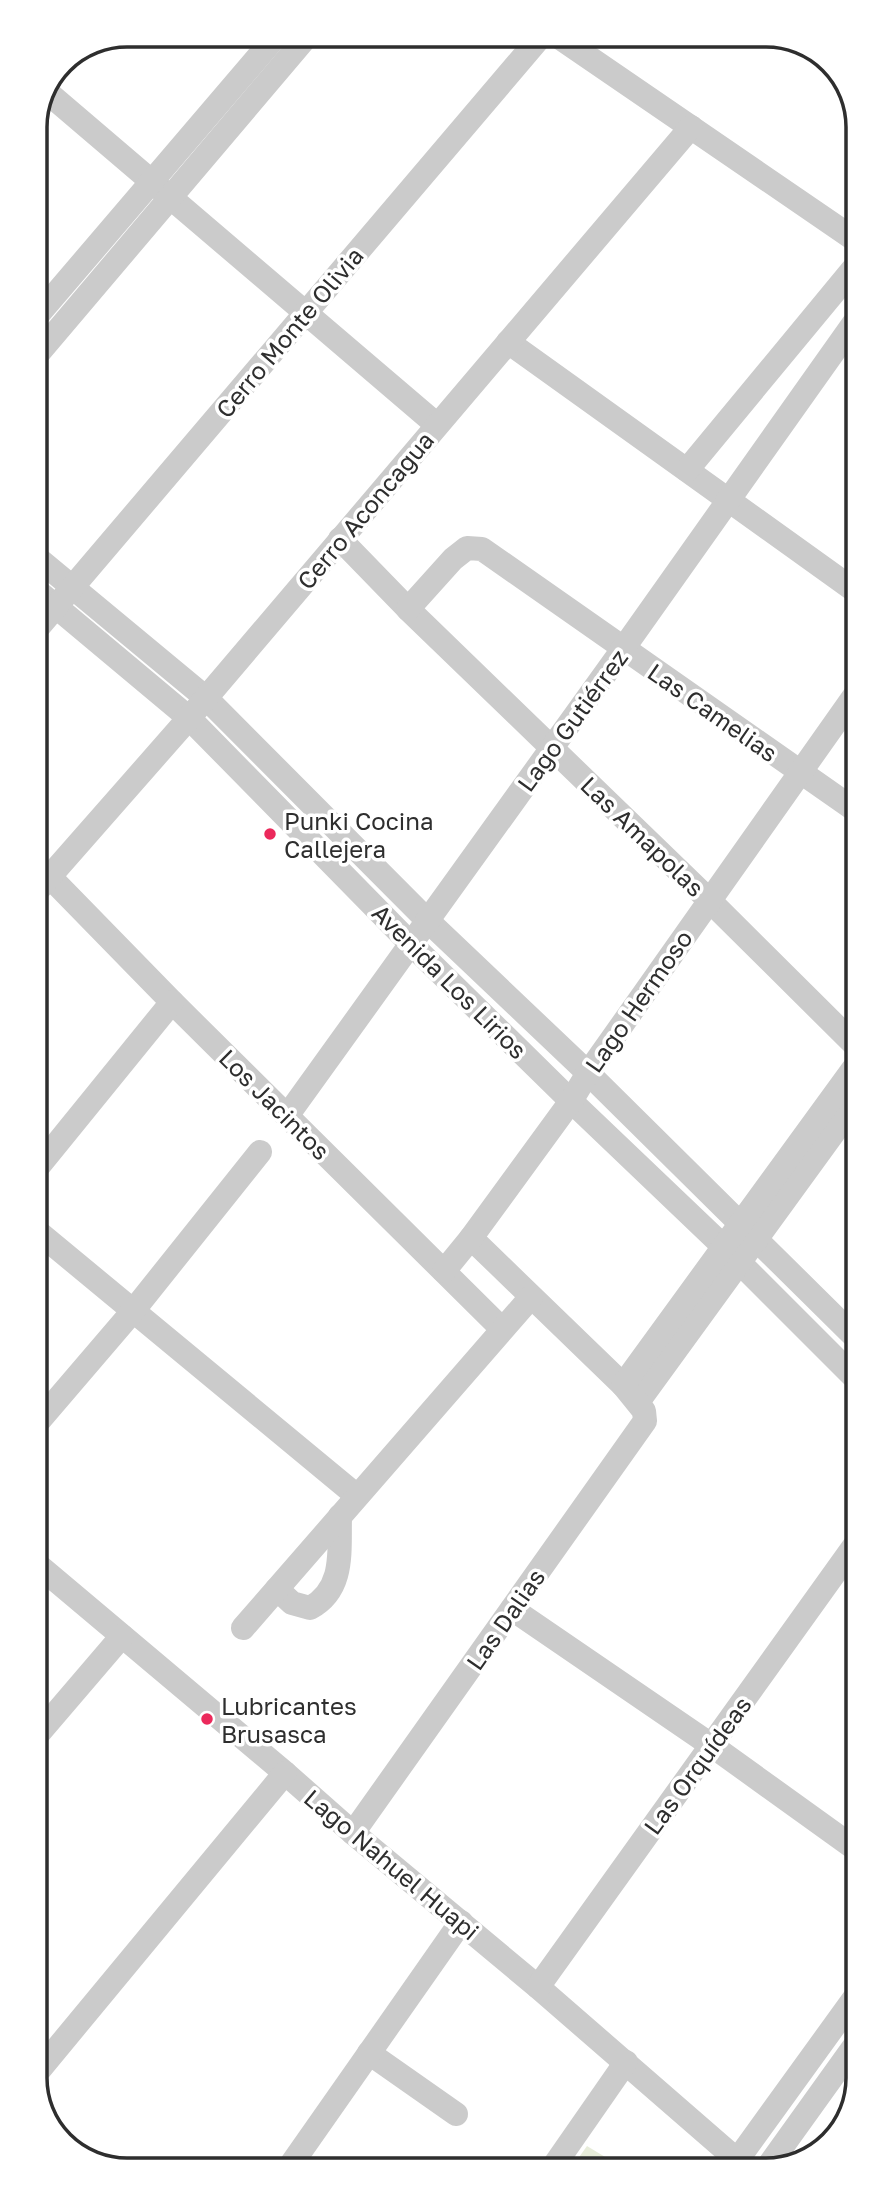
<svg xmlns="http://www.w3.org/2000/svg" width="893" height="2205" font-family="'Golos Text',sans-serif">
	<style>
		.grass { fill: url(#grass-tufts) }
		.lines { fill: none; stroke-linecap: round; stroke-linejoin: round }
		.minor { stroke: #cbcbcb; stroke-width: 24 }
		.poi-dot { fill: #eb295b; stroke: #fff; stroke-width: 2.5 }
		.labels { text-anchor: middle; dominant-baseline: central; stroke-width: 7; stroke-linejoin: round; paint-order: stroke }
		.street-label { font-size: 24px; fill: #2e2e2e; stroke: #fff }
		.poi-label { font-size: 24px; fill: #2e2e2e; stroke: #fff; text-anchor: start }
		.rim { fill: none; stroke: #2e2e2e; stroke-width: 3.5 }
	</style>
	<defs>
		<pattern id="grass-tufts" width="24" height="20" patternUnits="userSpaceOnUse" patternTransform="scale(1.75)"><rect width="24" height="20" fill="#e7ecda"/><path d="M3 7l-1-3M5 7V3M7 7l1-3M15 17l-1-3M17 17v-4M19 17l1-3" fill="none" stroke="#c6cbbb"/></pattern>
	</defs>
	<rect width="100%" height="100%" fill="#fff"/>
	<!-- grass -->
	<path class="grass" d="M587,2146L620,2166L572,2167Z"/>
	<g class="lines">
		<!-- minor -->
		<g class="minor">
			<path d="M556,35L854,239"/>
			<path d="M48,93L437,425"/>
			<path d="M36,317L277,35"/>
			<path d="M508,342L854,590"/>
			<path d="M36,356L308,35"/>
			<path d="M687,470L854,268"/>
			<path d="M340,539L408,609L709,900L856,1046"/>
			<path d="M36,557L206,698L428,921L588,1073L856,1338"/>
			<path d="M36,590L189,718L411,944L571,1101L724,1247L856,1379"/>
			<path d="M408,609L453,559L467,548L482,549L855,810"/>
			<path d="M36,630L542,35"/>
			<path d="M49,876L172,1002L502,1329"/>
			<path d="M37,891L189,718L691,127"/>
			<path d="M287,1116L623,649L854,323"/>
			<path d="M38,1167L172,1002"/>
			<path d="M38,1232L357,1496"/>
			<path d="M471,1238L623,1385"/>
			<path d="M444,1271L471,1238L571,1101L588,1073L855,695"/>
			<path d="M638,1402L856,1102"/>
			<path d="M38,1422L133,1311L260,1152"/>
			<path d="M39,1566L285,1773L353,1833L538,1987L744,2166"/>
			<path d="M277,1589L292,1603L310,1608C345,1589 339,1551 340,1516"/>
			<path d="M512,1609L711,1745L857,1850"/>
			<path d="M243,1628L531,1297"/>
			<path d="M39,1733L122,1636"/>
			<path d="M353,1833L645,1421L644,1411L623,1385L856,1065"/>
			<path d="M538,1987L857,1542"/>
			<path d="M369,2053L456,2114"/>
			<path d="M40,2069L285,1773"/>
			<path d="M769,2165L858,2041"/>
			<path d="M733,2166L858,1993"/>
			<path d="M553,2167L626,2062"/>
			<path d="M288,2169L461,1922"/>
		</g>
	</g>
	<!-- markers -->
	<g class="poi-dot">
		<circle cx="270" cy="834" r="7"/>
		<circle cx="207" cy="1719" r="7"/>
	</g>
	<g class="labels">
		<!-- street labels -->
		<g class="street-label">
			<text transform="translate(289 332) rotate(-50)">Cerro Monte Olivia</text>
			<text transform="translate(365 510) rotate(-50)">Cerro Aconcagua</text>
			<text transform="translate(713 712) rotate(35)">Las Camelias</text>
			<text transform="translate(572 720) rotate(-54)">Lago Gutiérrez</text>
			<text transform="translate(643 836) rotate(44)">Las Amapolas</text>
			<text transform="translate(450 981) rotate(45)">Avenida Los Lirios</text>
			<text transform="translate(638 1001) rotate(-55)">Lago Hermoso</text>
			<text transform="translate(275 1104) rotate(45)">Los Jacintos</text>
			<text transform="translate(505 1619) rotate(-55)">Las Dalias</text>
			<text transform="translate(697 1765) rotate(-54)">Las Orquídeas</text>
			<text transform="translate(392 1864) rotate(40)">Lago Nahuel Huapi</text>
		</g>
		<!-- poi labels -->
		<g class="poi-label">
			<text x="284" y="820">Punki Cocina<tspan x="284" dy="28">Callejera</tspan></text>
			<text x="221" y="1705">Lubricantes<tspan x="221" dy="28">Brusasca</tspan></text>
		</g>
	</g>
	<!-- crop -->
	<path d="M0 0H893V2205H0ZM127 47H766A80 80 0 0 1 846 127V2078A80 80 0 0 1 766 2158H127A80 80 0 0 1 47 2078V127A80 80 0 0 1 127 47Z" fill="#fff" fill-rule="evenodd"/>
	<path class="rim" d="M127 47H766A80 80 0 0 1 846 127V2078A80 80 0 0 1 766 2158H127A80 80 0 0 1 47 2078V127A80 80 0 0 1 127 47Z"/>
</svg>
